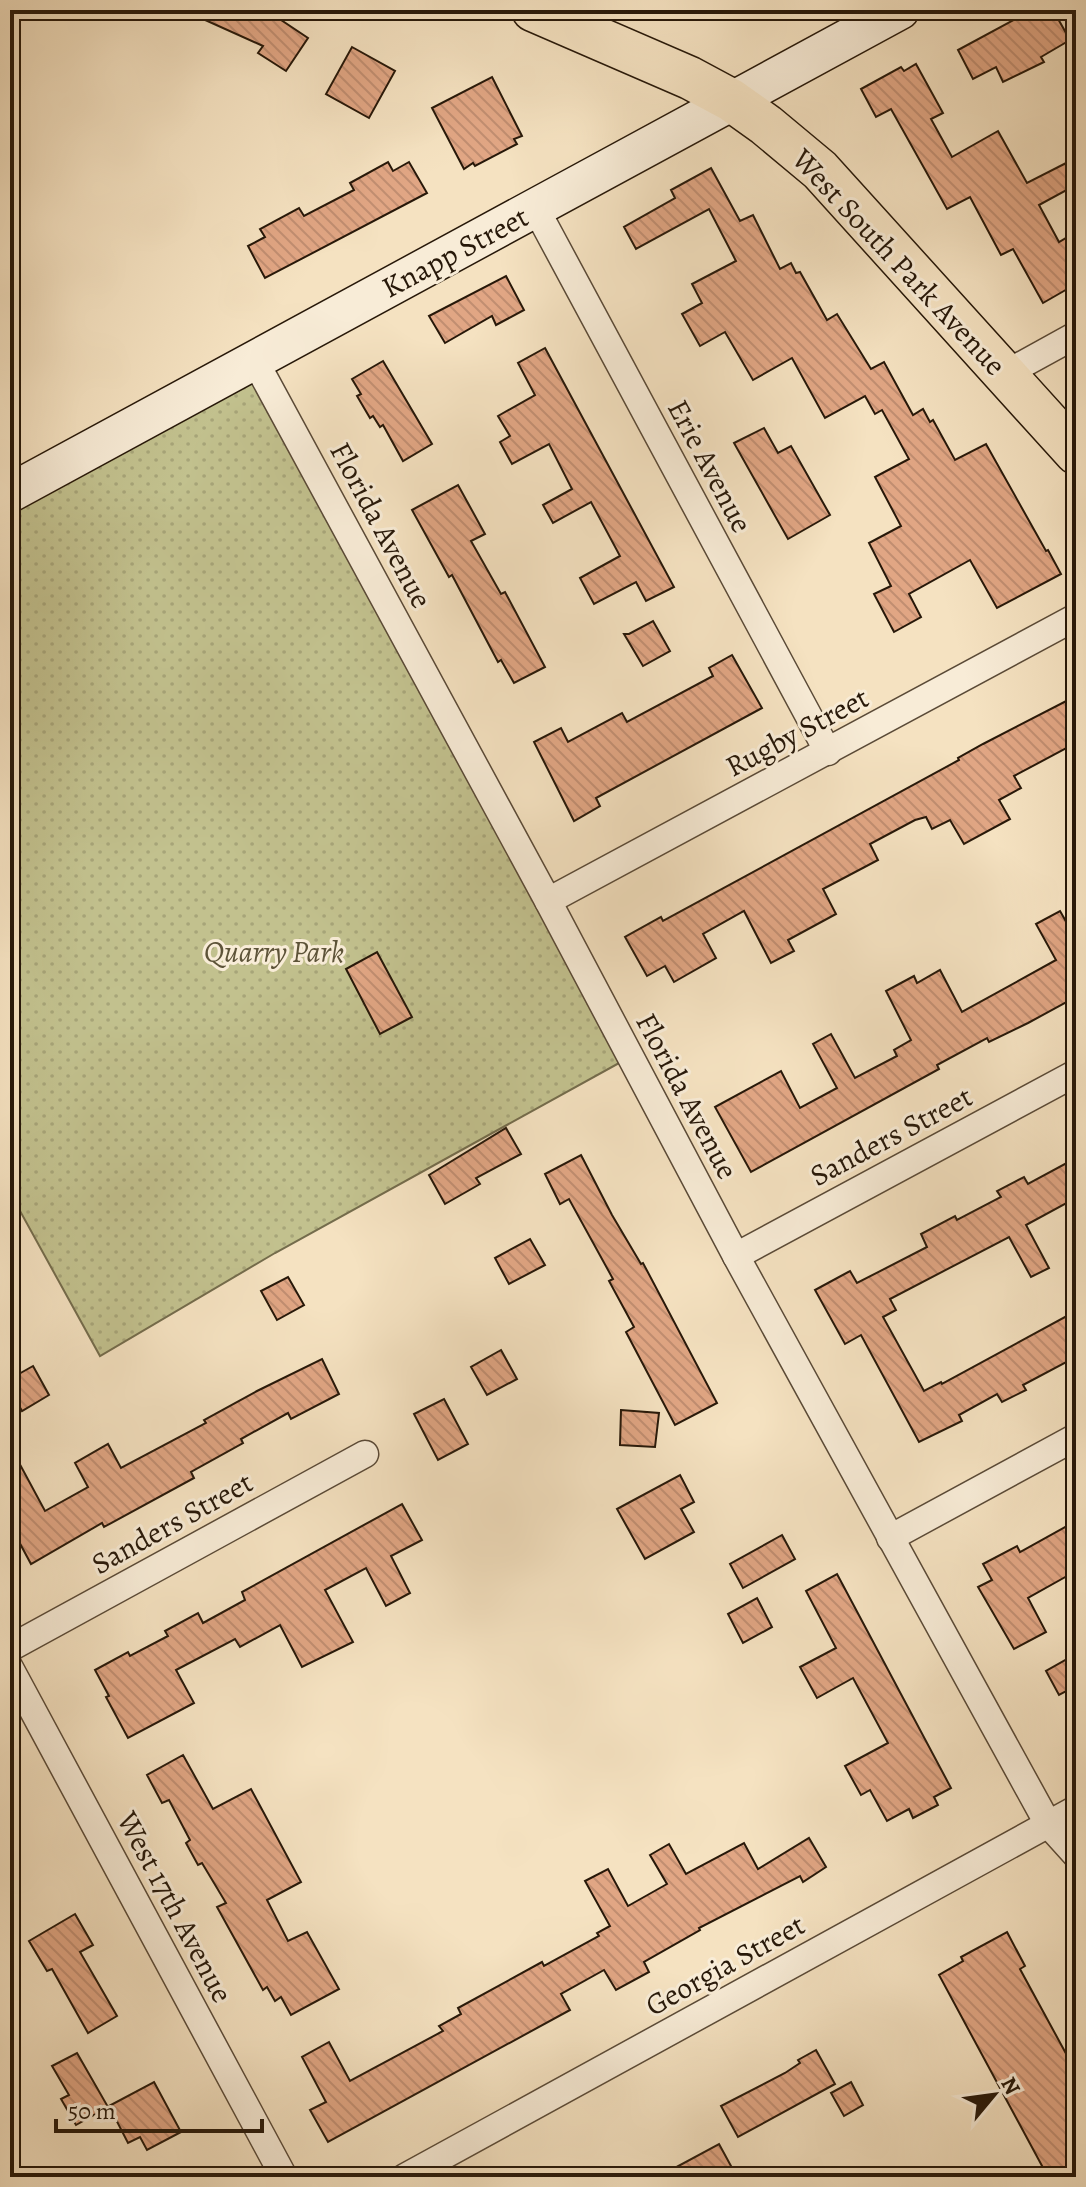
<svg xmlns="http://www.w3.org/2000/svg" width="1086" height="2187" font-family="Alegreya,serif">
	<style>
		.park { fill: url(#park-dots); stroke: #746c4c; stroke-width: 2 }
		.building { fill: url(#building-back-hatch); stroke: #271809; stroke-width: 2 }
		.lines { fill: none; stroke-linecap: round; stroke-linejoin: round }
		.street-casing { stroke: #5a4a37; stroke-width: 29 }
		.secondary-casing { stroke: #271809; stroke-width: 41 }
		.primary-casing { stroke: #271809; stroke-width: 45 }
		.street { stroke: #f8ecd7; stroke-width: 26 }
		.secondary { stroke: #f8ecd7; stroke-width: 38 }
		.primary { stroke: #f5e2c1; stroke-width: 42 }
		.labels { text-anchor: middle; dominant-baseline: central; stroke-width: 6; stroke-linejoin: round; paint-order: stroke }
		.street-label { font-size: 30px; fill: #271809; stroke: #f8ecd7 }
		.park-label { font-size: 30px; font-style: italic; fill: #5d5338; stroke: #f8ecd7 }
	</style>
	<defs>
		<pattern id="park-dots" width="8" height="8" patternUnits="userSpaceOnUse" patternTransform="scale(2)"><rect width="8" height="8" fill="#c2c18e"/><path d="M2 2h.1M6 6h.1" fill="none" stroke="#a7a579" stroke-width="1.8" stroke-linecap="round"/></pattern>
		<pattern id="building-back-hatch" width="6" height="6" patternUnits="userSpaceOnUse" patternTransform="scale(2)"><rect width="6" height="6" fill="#e1a684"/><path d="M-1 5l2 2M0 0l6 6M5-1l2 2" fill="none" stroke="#c18e71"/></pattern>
	</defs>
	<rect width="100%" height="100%" fill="#f5e2c1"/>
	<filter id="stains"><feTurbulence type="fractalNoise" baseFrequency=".0025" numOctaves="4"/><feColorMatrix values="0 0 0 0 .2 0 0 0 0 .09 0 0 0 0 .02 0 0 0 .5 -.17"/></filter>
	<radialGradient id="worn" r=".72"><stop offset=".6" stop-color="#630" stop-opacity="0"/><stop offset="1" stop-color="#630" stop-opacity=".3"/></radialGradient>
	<!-- park -->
	<path class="park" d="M254,359L630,1057L275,1253L100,1356L14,1200L10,1202V493Z"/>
	<!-- building -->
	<g class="building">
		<path d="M183,10H266L308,38L286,71L258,53L263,46Z"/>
		<path d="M1032,10H1053L1070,40L1041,57L1044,62L1003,82L996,67L973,79L958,50Z"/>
		<path d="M352,47L395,71L369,118L326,94Z"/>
		<path d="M916,64L943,113L931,119L952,157L998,131L1027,183L1076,158V185L1039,205L1059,242L1076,232V284L1043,303L1013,249L1001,255L970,197L947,209L891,109L876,117L861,89L901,67L904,71Z"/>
		<path d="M492,77L522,136L514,139L517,144L475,166L473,163L464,169L432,108Z"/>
		<path d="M388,162L393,171L409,162L427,193L265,278L248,246L265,237L260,229L299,208L304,216L354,190L350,183Z"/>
		<path d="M711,168L740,221L753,215L780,269L791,263L796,273L800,272L827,320L837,314L871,369L884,362L913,415L923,409L930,422L933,420L955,460L986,444L1046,551L1048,550L1061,574L997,608L970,560L909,594L921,617L894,632L874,594L891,586L869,543L901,526L875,477L909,459L882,410L875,414L865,396L825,418L792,358L753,380L725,332L700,346L682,314L702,303L692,284L736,261L709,209L636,249L624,227L675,198L671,190Z"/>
		<path d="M506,276L524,310L496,325L492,316L445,343L429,316Z"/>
		<path d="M545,348L674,587L646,601L636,582L594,604L580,578L620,556L591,502L553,523L543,505L572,489L549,444L512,464L500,442L510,436L498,416L535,395L518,363Z"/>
		<path d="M383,361L432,444L403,461L383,425L380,427L373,416L370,418L357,396L361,394L352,379Z"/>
		<path d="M764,428L778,453L791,446L830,515L788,539L734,443Z"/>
		<path d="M458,485L485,534L471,541L501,594L505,592L545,667L514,683L501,660L498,662L452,575L449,577L412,510Z"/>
		<path d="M653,621L670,651L643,666L624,634H629Z"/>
		<path d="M732,655L762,708L596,798L600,806L574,821L534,742L561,728L568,742L622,713L627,722L713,676L709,668Z"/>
		<path d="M1076,696V743L1014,776L1021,788L999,800L1010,819L964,844L950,820L932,829L926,817L915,820L870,844L878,860L823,889L836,914L788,940L794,951L771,963L744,911L703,934L716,958L674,982L665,966L647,976L625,937L661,917L663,921L959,760L958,758L983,744Z"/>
		<path d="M1060,911L1076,939V997L1028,1023L989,1042L987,1038L937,1065L939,1069L751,1172L715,1107L781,1071L800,1108L837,1088L813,1044L831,1034L855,1078L897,1056L894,1050L911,1040L886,991L914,976L917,983L940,970L962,1012L1056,960L1036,924Z"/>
		<path d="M377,952L412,1017L380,1034L346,969Z"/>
		<path d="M506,1128L521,1154L476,1178L480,1184L445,1204L429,1175Z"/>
		<path d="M581,1155L612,1215L641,1264L643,1263L717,1403L675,1425L626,1332L634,1327L609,1281L613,1279L569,1199L560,1204L545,1174Z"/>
		<path d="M1076,1158V1198L1026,1225L1049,1268L1031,1277L1009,1237L890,1299L896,1310L883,1317L924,1391L941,1382L942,1384L1076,1311V1357L1023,1385L1026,1390L1002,1402L997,1394L959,1415L962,1421L919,1442L861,1335L845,1344L815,1290L850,1271L857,1283L927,1247L921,1234L955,1216L957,1220L1001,1197L997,1191L1024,1177L1028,1184Z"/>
		<path d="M530,1239L545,1265L509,1284L495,1258Z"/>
		<path d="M288,1277L304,1305L277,1320L261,1291Z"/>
		<path d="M501,1350L517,1379L487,1395L471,1367Z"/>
		<path d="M322,1359L339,1394L291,1419L288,1413L241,1439L243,1443L191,1472L194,1478L104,1527L102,1523L31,1564L10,1525V1446L45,1511L88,1487L75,1463L108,1444L121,1468L206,1423L204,1420L257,1391Z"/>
		<path d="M33,1366L49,1395L22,1411L10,1390V1379Z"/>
		<path d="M444,1399L468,1444L438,1460L414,1414Z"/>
		<path d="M621,1410L659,1413L655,1447L620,1445Z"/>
		<path d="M680,1475L694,1502L681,1509L694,1532L645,1559L617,1509Z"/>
		<path d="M402,1504L422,1540L391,1556L410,1593L386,1606L366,1568L325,1590L353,1642L302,1667L280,1625L240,1647L235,1639L176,1670L194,1703L128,1738L106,1697L109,1696L95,1670L128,1652L130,1656L168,1636L165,1631L198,1613L203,1623L245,1600L242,1592Z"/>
		<path d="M1076,1521V1571L1028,1598L1046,1632L1014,1649L978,1587L992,1580L983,1564L1017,1546L1020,1552Z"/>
		<path d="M782,1535L795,1559L743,1588L730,1564Z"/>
		<path d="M837,1574L951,1788L934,1797L938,1805L913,1818L909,1809L887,1821L870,1790L861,1795L845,1766L888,1743L853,1678L817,1698L800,1667L836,1648L806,1591Z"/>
		<path d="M757,1598L772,1627L743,1643L728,1614Z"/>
		<path d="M1076,1654V1686L1059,1695L1046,1671Z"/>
		<path d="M183,1755L213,1809L251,1789L301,1882L267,1900L288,1941L307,1932L339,1989L291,2015L281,1997L275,2001L267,1987L263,1990L217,1907L226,1903L202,1863L198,1865L186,1843L190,1840L169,1800L162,1803L147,1775Z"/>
		<path d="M809,1838L826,1867L803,1882L800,1876L699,1928L700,1930L644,1962L649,1972L616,1990L604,1970L561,1994L570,2010L328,2142L310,2110L326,2102L302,2057L329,2042L350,2081L443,2031L439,2026L461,2014L458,2008L542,1962L544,1966L599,1936L597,1933L610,1926L585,1881L608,1869L628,1906L667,1884L650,1855L669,1844L686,1874L744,1843L758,1869Z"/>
		<path d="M75,1914L93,1945L80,1952L117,2016L88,2033L52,1969L47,1971L29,1941Z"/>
		<path d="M1007,1932L1025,1966L1020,1969L1076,2072V2177H1048L939,1975L963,1961L961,1957Z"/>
		<path d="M816,2050L835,2084L738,2137L721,2106L785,2073L800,2063L798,2060Z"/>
		<path d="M77,2053L108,2107L76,2125L61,2099L69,2095L52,2066Z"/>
		<path d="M154,2082L181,2132L147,2150L140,2137L128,2143L109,2106Z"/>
		<path d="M851,2082L863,2105L844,2116L831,2093Z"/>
		<path d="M719,2144L737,2177H658Z"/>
	</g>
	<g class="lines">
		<defs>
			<g id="street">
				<path d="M536,209L828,752"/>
				<path d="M254,359L548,901L736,1256L1048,1824L1076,1855"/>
				<path d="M1005,374L1076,335"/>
				<path d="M548,901L1076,617"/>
				<path d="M736,1256L1076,1073"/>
				<path d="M890,1538L1076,1437"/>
				<path d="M10,1648L365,1454"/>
				<path d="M10,1668L284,2177"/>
				<path d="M405,2177L1076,1809"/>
			</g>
			<path id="secondary" d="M10,493L900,10"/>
			<path id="primary" d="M533,10L690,78L731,100L766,125L820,170L1076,453"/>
		</defs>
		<!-- street casing -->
		<use href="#street" class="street-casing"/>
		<!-- secondary casing -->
		<use href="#secondary" class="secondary-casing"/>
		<!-- primary casing -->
		<use href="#primary" class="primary-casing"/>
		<!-- street -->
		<use href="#street" class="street"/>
		<!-- secondary -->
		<use href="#secondary" class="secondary"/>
		<!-- primary -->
		<use href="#primary" class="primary"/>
	</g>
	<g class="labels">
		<!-- street labels -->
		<g class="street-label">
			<text transform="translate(455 252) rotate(-28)">Knapp Street</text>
			<text transform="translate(899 262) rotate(47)">West South Park Avenue</text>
			<text transform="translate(710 466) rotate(62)">Erie Avenue</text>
			<text transform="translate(381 525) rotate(62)">Florida Avenue</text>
			<text transform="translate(797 732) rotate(-28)">Rugby Street</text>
			<text transform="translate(687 1096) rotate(62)">Florida Avenue</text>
			<text transform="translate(891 1136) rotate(-28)">Sanders Street</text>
			<text transform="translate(172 1523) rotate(-29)">Sanders Street</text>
			<text transform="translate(175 1907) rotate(62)">West 17th Avenue</text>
			<text transform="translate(725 1965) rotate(-29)">Georgia Street</text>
		</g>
		<!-- park labels -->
		<g class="park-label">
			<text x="274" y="952">Quarry Park</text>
		</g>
	</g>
	<!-- margin -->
	<rect width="1086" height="2187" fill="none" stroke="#f5e2c1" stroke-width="40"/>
	<rect x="12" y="12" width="1062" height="2163" fill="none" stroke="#271809" stroke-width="4"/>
	<rect x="20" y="20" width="1046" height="2147" fill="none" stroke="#271809" stroke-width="2"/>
	<!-- north arrow -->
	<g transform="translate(994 2095) rotate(61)" stroke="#f8ecd7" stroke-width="6" paint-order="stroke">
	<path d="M0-6L14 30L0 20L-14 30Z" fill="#271809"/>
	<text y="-12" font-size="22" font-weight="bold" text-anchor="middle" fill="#271809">N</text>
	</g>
	<!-- scale -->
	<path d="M56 2119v12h206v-12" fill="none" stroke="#271809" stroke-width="4"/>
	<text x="68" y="2119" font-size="24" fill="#271809" stroke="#f8ecd7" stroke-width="6" paint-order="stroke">50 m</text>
	<rect width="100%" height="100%" filter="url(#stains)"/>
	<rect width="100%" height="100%" fill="url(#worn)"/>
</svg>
